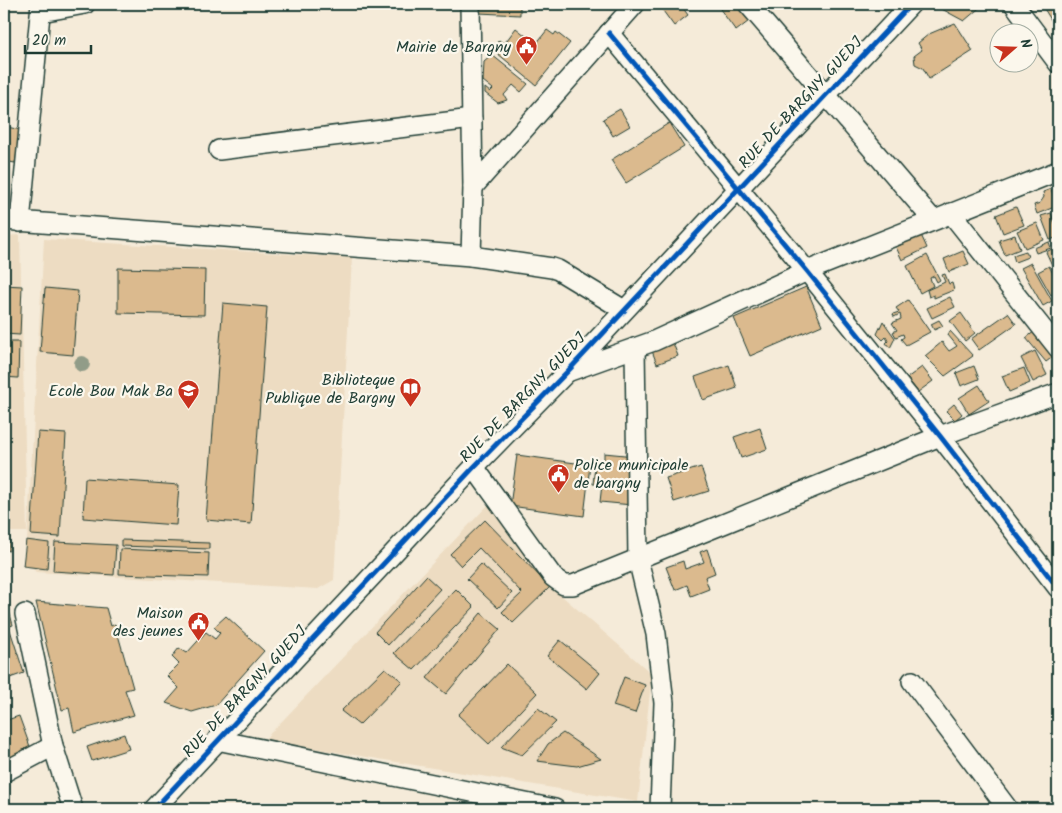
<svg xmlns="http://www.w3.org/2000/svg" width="1062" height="813" font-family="Kalam,sans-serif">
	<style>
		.built { fill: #eddcc2 }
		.building { fill: #dbba8e; stroke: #1f3d34 }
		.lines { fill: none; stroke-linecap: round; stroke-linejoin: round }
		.street-casing { stroke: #1f3d34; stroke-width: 22 }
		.street { stroke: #fbf7ec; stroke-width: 19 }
		.cycleway-casing { stroke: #fbf7ec; stroke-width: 8 }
		.cycleway { stroke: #0057b8; stroke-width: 5 }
		.tree { fill: #919c88 }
		.labels { text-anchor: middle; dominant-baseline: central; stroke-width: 4.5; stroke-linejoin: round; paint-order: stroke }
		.poi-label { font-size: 16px; fill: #1f3d34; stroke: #fbf7ec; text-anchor: end }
		.street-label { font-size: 16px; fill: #1f3d34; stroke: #fbf7ec }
	</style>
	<rect width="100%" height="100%" fill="#f5ebd9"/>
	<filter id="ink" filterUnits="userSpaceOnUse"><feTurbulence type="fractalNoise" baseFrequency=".02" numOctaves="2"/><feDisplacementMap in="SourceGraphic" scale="10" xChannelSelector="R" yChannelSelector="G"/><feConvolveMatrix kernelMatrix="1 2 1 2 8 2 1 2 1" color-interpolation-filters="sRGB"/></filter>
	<g filter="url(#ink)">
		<!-- built -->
		<g class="built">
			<path d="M20,235L27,532H4V236Z"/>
			<path d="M44,239L352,258L334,580L318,589L36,572L26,561Z"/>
			<path d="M490,503L562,596L652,674L638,802L264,740Z"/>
		</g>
		<!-- building -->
		<g class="building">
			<path d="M480,4H520V15L479,13Z"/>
			<path d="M658,4H680L688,15L674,26Z"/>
			<path d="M727,4H743L753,18L736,31L720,9Z"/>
			<path d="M946,4H984L964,21L940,8Z"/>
			<path d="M1048,4H1058V31L1043,7Z"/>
			<path d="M955,23L973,51L929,79L923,68L915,64L914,56L922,50L918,43L929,34Z"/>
			<path d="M516,28L536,44L547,30L554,35L556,32L570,43L536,85L492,49L499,40L504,44Z"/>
			<path d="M492,55L528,84L521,92L513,85L504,95L507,100L498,103L485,93V88L490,92L493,89L483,81L484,62Z"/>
			<path d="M620,109L630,126L613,136L603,119Z"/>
			<path d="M669,123L684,147L626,183L611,160Z"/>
			<path d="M7,127L21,130L15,163L4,161V144Z"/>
			<path d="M4,180H8L4,207Z"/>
			<path d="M1051,189L1057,206L1037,214L1034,205L1040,203L1044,197L1043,192Z"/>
			<path d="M1016,207L1024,225L1003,233L996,215Z"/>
			<path d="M1051,213L1058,232V237L1050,240L1041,216Z"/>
			<path d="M1037,223L1044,240L1025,248L1017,231Z"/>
			<path d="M921,235L927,248L902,260L896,247Z"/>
			<path d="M1015,235L1020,249L1005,255L999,240Z"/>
			<path d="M1049,242L1051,248L1036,253L1034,248Z"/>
			<path d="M1058,246V275L1057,276L1046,252Z"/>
			<path d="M963,251L969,264L949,272L944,259Z"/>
			<path d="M1026,251L1028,257L1015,262L1013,255Z"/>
			<path d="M927,255L940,280L937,282L934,276L930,278L933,286L920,293L907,266Z"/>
			<path d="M1031,263L1052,301L1043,306L1021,268Z"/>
			<path d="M1049,266L1058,283V291L1051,295L1038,272Z"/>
			<path d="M118,268L205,270L204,315L118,313Z"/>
			<path d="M945,274L949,284L952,283L954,290L934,298V295L929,297L927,290L945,282L942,275Z"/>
			<path d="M4,285L22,286L20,335L4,334Z"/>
			<path d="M806,287L822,325L750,356L734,318Z"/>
			<path d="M45,288L78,291L73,355L40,352Z"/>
			<path d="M950,297L955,307L932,318L927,308Z"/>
			<path d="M908,300L930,332L906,345L901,339L904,337L903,334L896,337L893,332L897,330L892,323L901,319L900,314L894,317L893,314L899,312L896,308Z"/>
			<path d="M223,303L267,307L251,524L206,520Z"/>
			<path d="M961,313L975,333L965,341L950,321Z"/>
			<path d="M1008,313L1016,324L979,350L971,339Z"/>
			<path d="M939,320L943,326L934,330L931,324Z"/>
			<path d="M883,321L895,338L890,348L886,343L888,341L886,337L883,340L877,334Z"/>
			<path d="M950,331L973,356L945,376L925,356L942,342L949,351L957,346L948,335Z"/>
			<path d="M1035,331L1054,356L1046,362L1026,338Z"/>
			<path d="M4,342H19L18,378L4,377Z"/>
			<path d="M673,343L678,356L657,364L652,351Z"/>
			<path d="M1035,351L1047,375L1033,382L1021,358Z"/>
			<path d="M729,365L737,388L703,400L695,377Z"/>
			<path d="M974,366L979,379L961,386L956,373Z"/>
			<path d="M922,367L933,381L918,392L907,378Z"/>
			<path d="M1024,368L1030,383L1009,392L1002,376Z"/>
			<path d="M979,385L989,401L969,414L959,398Z"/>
			<path d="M954,404L962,414L955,420L946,411Z"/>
			<path d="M760,428L767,449L741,458L734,437Z"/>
			<path d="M38,432L66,434L60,537L31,535Z"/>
			<path d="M604,453L635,456L632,505L600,502L602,484H593L595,465H604Z"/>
			<path d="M517,455L590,465L584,516L510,506Z"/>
			<path d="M701,467L709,491L674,502L666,478Z"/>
			<path d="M85,478L179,485L176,525L83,518Z"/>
			<path d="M4,518L10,519L9,551L4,550Z"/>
			<path d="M485,520L550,587L513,623L502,612L522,593L479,548L461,566L450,554Z"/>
			<path d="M26,540L49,543L47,569L23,566Z"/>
			<path d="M121,540L209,543V549L121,546Z"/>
			<path d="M55,542L116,545L114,575L53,571Z"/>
			<path d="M120,549L209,553L208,577L119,574Z"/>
			<path d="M707,549L715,573L705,577L709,589L691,596L687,585L675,590L666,567L683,561L685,569L704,562L700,552Z"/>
			<path d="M481,564L512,593L498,608L467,579Z"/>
			<path d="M426,576L440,589L388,645L375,632Z"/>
			<path d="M456,589L474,607L414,670L394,653Z"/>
			<path d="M4,593L13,625L4,628Z"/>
			<path d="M36,602L106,608L111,626L115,624L133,688L125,690L134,715L74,732L69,708L62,710Z"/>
			<path d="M481,613L500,629L446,694L427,678Z"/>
			<path d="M226,616L264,651L216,705L192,712L166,703L179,688L167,676L179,664L172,657L179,648L187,653L206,632L215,639L220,633L214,627Z"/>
			<path d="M10,630L24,673L4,680V633Z"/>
			<path d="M560,640L600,673L587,689L547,656Z"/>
			<path d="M507,664L537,693L489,744L458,715Z"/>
			<path d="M385,668L402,681L359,725L341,711Z"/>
			<path d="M624,677L645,685L635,713L613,706Z"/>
			<path d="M538,708L556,722L522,755L501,747Z"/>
			<path d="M19,716L32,752L4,762V721Z"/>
			<path d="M563,733L601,759L577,766L537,761L548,744Z"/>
			<path d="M124,734L129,749L92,761L87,747Z"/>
		</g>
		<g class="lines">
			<defs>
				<g id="street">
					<path d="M470,4L473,187L471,256"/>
					<path d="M748,4L933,220"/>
					<path d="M1014,4L1058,63"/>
					<path d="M41,12L85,4"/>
					<path d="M609,33L807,271L940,436L1058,588"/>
					<path d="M219,150L472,119"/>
					<path d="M473,187L635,4"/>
					<path d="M951,213L1058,348"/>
					<path d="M4,220L471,256L552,268L558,270L624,310"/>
					<path d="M20,222L41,4"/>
					<path d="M635,348L638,559L656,634L664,703L660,809"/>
					<path d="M570,371L654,341L807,271L1058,171"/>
					<path d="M474,467L553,577L564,585H573L940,436L1058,393"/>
					<path d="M25,614L53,746L73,809"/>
					<path d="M912,681L1008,809"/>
					<path d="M217,740L555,809"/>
					<path d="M4,772L53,746"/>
					<path d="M154,809L474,467L567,372L911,4"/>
				</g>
			</defs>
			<!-- street casing -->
			<use href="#street" class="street-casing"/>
			<!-- street -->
			<use href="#street" class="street"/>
			<defs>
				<g id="cycleway">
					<path d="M609,33L807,271L940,436L1058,588"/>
					<path d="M154,809L474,467L567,372L911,4"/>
				</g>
			</defs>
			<!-- cycleway casing -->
			<use href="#cycleway" class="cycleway-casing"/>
			<!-- cycleway -->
			<use href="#cycleway" class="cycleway"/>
		</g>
		<!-- trees -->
		<circle class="tree" cx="82" cy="364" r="8"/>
	</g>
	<!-- icons -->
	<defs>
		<symbol id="civic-pin" viewBox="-11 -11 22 30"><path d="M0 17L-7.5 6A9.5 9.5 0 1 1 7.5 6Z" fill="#c8321e" stroke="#fbf7ec"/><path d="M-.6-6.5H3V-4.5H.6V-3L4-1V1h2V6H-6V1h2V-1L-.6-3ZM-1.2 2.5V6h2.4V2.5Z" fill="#fff"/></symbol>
		<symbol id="library-pin" viewBox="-11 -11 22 30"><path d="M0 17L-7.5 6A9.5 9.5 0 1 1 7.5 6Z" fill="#c8321e" stroke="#fbf7ec"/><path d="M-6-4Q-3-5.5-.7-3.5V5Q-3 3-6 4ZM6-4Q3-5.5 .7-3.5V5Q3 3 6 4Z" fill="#fff"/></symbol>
		<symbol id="school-pin" viewBox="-11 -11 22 30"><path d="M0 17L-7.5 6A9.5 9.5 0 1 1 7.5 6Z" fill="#c8321e" stroke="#fbf7ec"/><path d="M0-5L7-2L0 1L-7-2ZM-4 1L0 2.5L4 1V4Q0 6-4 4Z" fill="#fff"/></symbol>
	</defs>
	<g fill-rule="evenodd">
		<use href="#civic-pin" x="514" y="34" width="25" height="34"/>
		<use href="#library-pin" x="398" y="376" width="25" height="34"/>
		<use href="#school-pin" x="176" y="378" width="25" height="34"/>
		<use href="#civic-pin" x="546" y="462" width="25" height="34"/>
		<use href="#civic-pin" x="186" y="610" width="25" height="34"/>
	</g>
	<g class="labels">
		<!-- poi labels -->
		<g class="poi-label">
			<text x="511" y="47">Mairie de Bargny</text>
			<text x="395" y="380">Biblioteque<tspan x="395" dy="18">Publique de Bargny</tspan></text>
			<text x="173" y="391">Ecole Bou Mak Ba</text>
			<text x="574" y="465" text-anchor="start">Police municipale<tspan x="574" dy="18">de bargny</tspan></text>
			<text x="183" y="613">Maison<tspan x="183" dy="18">des jeunes</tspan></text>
		</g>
		<!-- street labels -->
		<g class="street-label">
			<text transform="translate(801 103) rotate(-47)">RUE DE BARGNY GUEDJ</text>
			<text transform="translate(523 398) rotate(-46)">RUE DE BARGNY GUEDJ</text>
			<text transform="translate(245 692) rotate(-47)">RUE DE BARGNY GUEDJ</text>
		</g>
	</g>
	<!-- margin -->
	<rect width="1062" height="813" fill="none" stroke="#fbf7ec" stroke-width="20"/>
	<rect x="10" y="10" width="1042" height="793" fill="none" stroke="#1f3d34" stroke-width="2" filter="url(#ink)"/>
	<!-- north arrow -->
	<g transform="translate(1014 48) rotate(70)"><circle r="24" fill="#fbf7ec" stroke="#a3ada2"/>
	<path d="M0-4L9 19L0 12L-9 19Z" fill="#c8321e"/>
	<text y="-8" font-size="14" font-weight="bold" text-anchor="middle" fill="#1f3d34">N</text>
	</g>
	<!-- scale -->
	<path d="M25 45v8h66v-8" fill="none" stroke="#1f3d34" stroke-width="2.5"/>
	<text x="32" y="45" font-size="15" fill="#1f3d34" stroke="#fbf7ec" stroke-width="4" paint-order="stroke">20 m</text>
</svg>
